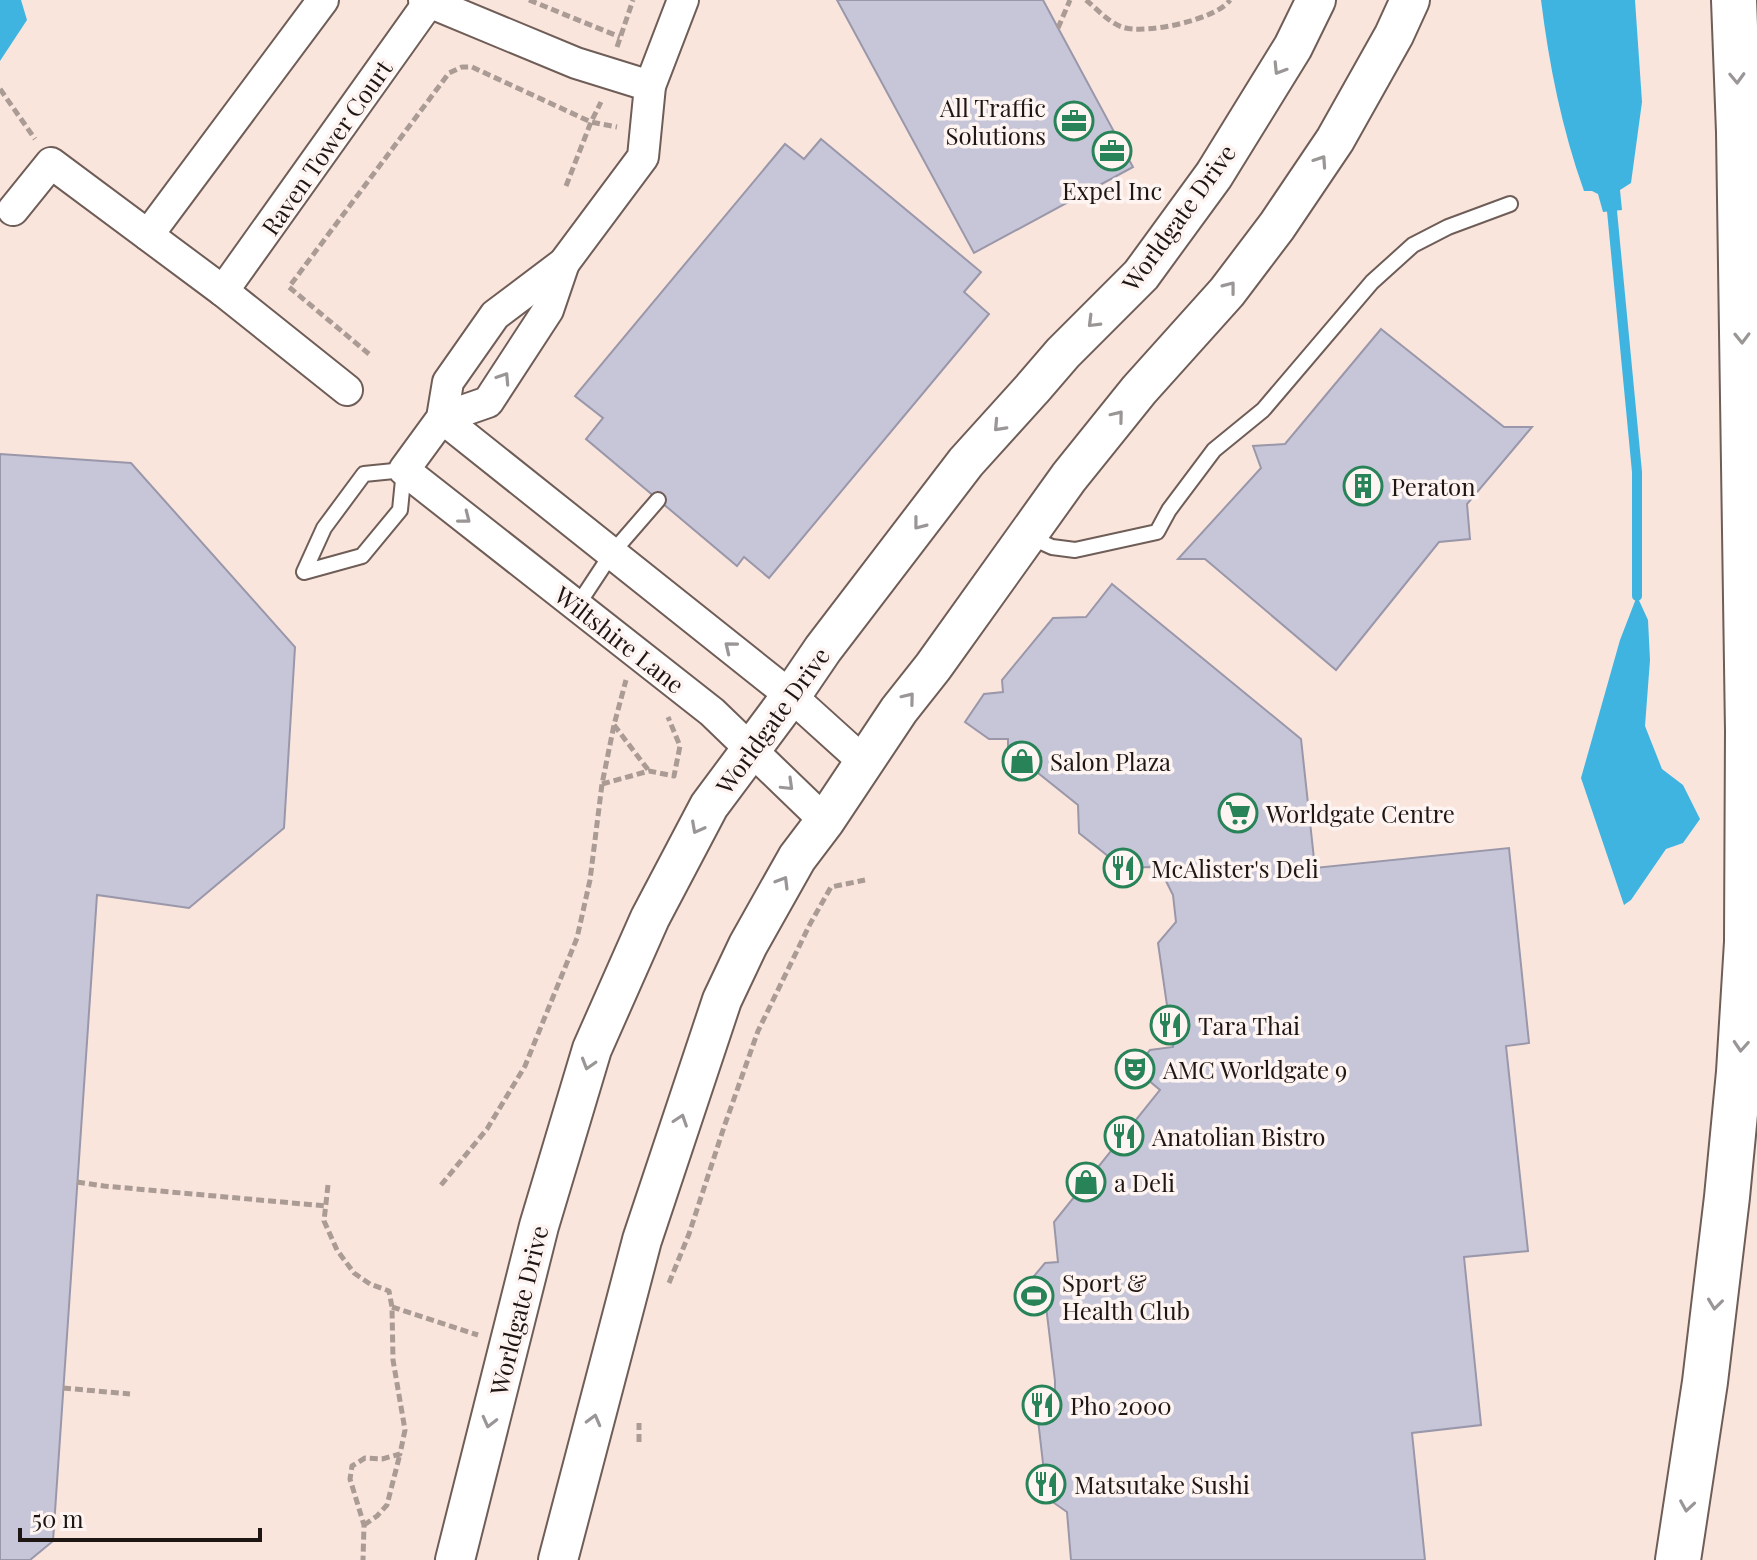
<svg xmlns="http://www.w3.org/2000/svg" width="1757" height="1560" font-family="'Playfair Display',serif">
	<style>
		.water { fill: #3fb4e1 }
		.lines { fill: none; stroke-linecap: round; stroke-linejoin: round }
		.stream { stroke: #3fb4e1; stroke-width: 10 }
		.building { fill: #c7c6d8; stroke: #9997a9; stroke-width: 2 }
		.service-casing { stroke: #6f5d57; stroke-width: 18 }
		.minor-casing { stroke: #6f5d57; stroke-width: 34 }
		.tertiary-casing { stroke: #6f5d57; stroke-width: 42 }
		.motorway-casing { stroke: #6f5d57; stroke-width: 48 }
		.path { stroke: #ab9b95; stroke-width: 5; stroke-dasharray: 8 4; stroke-linecap: butt }
		.service { stroke: #fff; stroke-width: 14 }
		.minor { stroke: #fff; stroke-width: 30 }
		.tertiary { stroke: #fff; stroke-width: 38 }
		.motorway { stroke: #fff; stroke-width: 44 }
		.oneway { stroke: #999695 }
		.labels { text-anchor: middle; dominant-baseline: central; stroke-width: 7; stroke-linejoin: round; paint-order: stroke }
		.poi-label { font-size: 24px; fill: #1d1613; stroke: #fef5f2; text-anchor: start }
		.street-label { font-size: 24px; fill: #1d1613; stroke: #fef5f2 }
	</style>
	<rect width="100%" height="100%" fill="#fae5dd"/>
	<!-- water -->
	<g class="water">
		<path d="M0,0H21L27,20L0,61Z"/>
		<path d="M1541,0H1635L1642,102L1631,183L1620,190L1622,210L1603,212L1598,194L1592,191H1584C1562,129 1549,65 1541,0Z"/>
		<path d="M1637,596L1648,620L1650,660L1645,726L1662,769L1683,785L1700,819L1683,843L1666,849L1631,900L1624,905L1581,778L1620,640Z"/>
	</g>
	<g class="lines">
		<!-- stream -->
		<path class="stream" d="M1612,211L1637,472V596"/>
	</g>
	<!-- building -->
	<g class="building">
		<path d="M837,0H1043L1133,167L974,253Z"/>
		<path d="M821,139L981,272L964,292L989,314L769,578L744,557L737,566L586,439L603,418L575,396L785,144L804,159Z"/>
		<path d="M1381,329L1504,427H1532L1467,504L1470,539L1439,542L1336,670L1205,559H1178L1261,468L1253,446L1285,444Z"/>
		<path d="M0,454L131,463L295,647L284,828L189,908L97,895L53,1541L30,1560H0Z"/>
		<path d="M1112,584L1301,739L1315,868L1509,848L1529,1043L1506,1046L1528,1251L1464,1257L1481,1425L1412,1433L1425,1560H1071L1067,1512L1047,1498L1037,1411L1055,1390V1381L1046,1306L1024,1288L1045,1263L1058,1262L1054,1222L1160,1090L1135,1069L1150,1050L1173,1047L1158,943L1176,922L1173,895L1165,879L1151,867L1123,868L1079,833L1078,805L1008,749V739H989L965,722L984,694L1003,692L1002,680L1053,618L1086,617Z"/>
	</g>
	<g class="lines">
		<defs>
			<g id="service">
				<path d="M404,470L400,510L362,556L304,572L324,528L364,474Z"/>
				<path d="M1030,537L1052,547L1075,550L1157,532L1169,510L1214,450L1263,410L1372,282L1413,245L1448,227L1510,204"/>
				<path d="M577,606L612,553L658,500"/>
			</g>
			<g id="minor">
				<path d="M424,0L576,63L650,86"/>
				<path d="M683,0L650,86L643,157L564,263L495,315L448,382L442,418L404,470L712,712L825,821"/>
				<path d="M13,210L51,163L223,291L347,390"/>
				<path d="M148,235L323,0"/>
				<path d="M223,291L429,2"/>
				<path d="M442,418L791,696L864,762"/>
				<path d="M442,418L488,402L548,310L564,263"/>
			</g>
			<g id="tertiary">
				<path d="M455,1560L539,1226L592,1049L650,918L709,806L791,696L823,649L966,462L1032,389L1063,353L1141,275L1214,175L1293,47L1316,0"/>
				<path d="M558,1560L642,1240L722,1000L748,945L797,858L825,821L899,710L933,667L1069,477L1139,390L1227,292L1277,226L1335,140L1394,35L1410,0"/>
			</g>
			<path id="motorway" d="M1678,1560L1705,1382L1727,1197L1739,1072L1747,942L1748,731L1739,132L1734,0"/>
		</defs>
		<!-- service casing -->
		<use href="#service" class="service-casing"/>
		<!-- minor casing -->
		<use href="#minor" class="minor-casing"/>
		<!-- tertiary casing -->
		<use href="#tertiary" class="tertiary-casing"/>
		<!-- motorway casing -->
		<use href="#motorway" class="motorway-casing"/>
		<!-- path -->
		<g class="path">
			<path d="M529,0L620,37"/>
			<path d="M1086,0C1097,9 1108,22 1122,27C1144,35 1216,20 1230,0"/>
			<path d="M1058,28L1070,0"/>
			<path d="M617,47L633,0"/>
			<path d="M0,89L35,139"/>
			<path d="M566,186L591,122L601,102"/>
			<path d="M369,354L289,287L449,73L462,67H472L591,122L617,127"/>
			<path d="M614,725L649,771"/>
			<path d="M602,784L649,771L674,776L680,746L668,717"/>
			<path d="M77,1182L104,1186L326,1206"/>
			<path d="M328,1185L324,1221L337,1250L354,1273L370,1284L389,1291L392,1307L393,1360L405,1430L400,1454L382,1459L365,1458L352,1466L350,1479L364,1525L363,1560"/>
			<path d="M441,1185L487,1129L525,1066L577,938L590,880L602,784L614,725L626,680"/>
			<path d="M669,1283L689,1234L724,1127L758,1031L810,924L831,887L865,880"/>
			<path d="M392,1307L478,1335"/>
			<path d="M63,1388L130,1394"/>
			<path d="M639,1442V1423"/>
			<path d="M364,1525L377,1516L387,1505L400,1454"/>
		</g>
		<!-- service -->
		<use href="#service" class="service"/>
		<!-- minor -->
		<use href="#minor" class="minor"/>
		<!-- tertiary -->
		<use href="#tertiary" class="tertiary"/>
		<!-- motorway -->
		<use href="#motorway" class="motorway"/>
	</g>
	<!-- one-way arrows -->
	<defs><path id="oneway-chevron" d="M-2-3.5L2.5 0L-2 3.5" fill="none" stroke-width="1.6" stroke-linecap="round" stroke-linejoin="round" transform="scale(2)"/></defs>
	<g class="oneway">
		<use href="#oneway-chevron" transform="translate(1279 69) rotate(122)"/>
		<use href="#oneway-chevron" transform="translate(1737 78) rotate(88)"/>
		<use href="#oneway-chevron" transform="translate(1321 161) rotate(-56)"/>
		<use href="#oneway-chevron" transform="translate(1230 287) rotate(-52)"/>
		<use href="#oneway-chevron" transform="translate(1093 322) rotate(135)"/>
		<use href="#oneway-chevron" transform="translate(1742 338) rotate(89)"/>
		<use href="#oneway-chevron" transform="translate(504 378) rotate(-57)"/>
		<use href="#oneway-chevron" transform="translate(1118 416) rotate(-51)"/>
		<use href="#oneway-chevron" transform="translate(999 426) rotate(133)"/>
		<use href="#oneway-chevron" transform="translate(465 518) rotate(38)"/>
		<use href="#oneway-chevron" transform="translate(919 524) rotate(128)"/>
		<use href="#oneway-chevron" transform="translate(730 647) rotate(-141)"/>
		<use href="#oneway-chevron" transform="translate(909 698) rotate(-51)"/>
		<use href="#oneway-chevron" transform="translate(788 785) rotate(44)"/>
		<use href="#oneway-chevron" transform="translate(697 828) rotate(118)"/>
		<use href="#oneway-chevron" transform="translate(783 882) rotate(-59)"/>
		<use href="#oneway-chevron" transform="translate(1741 1046) rotate(94)"/>
		<use href="#oneway-chevron" transform="translate(588 1064) rotate(107)"/>
		<use href="#oneway-chevron" transform="translate(681 1120) rotate(-71)"/>
		<use href="#oneway-chevron" transform="translate(1715 1304) rotate(97)"/>
		<use href="#oneway-chevron" transform="translate(594 1420) rotate(-75)"/>
		<use href="#oneway-chevron" transform="translate(489 1422) rotate(104)"/>
		<use href="#oneway-chevron" transform="translate(1687 1506) rotate(99)"/>
	</g>
	<!-- icons -->
	<defs>
		<symbol id="office-ring" viewBox="-11 -11 22 22"><circle r="9.5" fill="#fef5f2" stroke="#288359" stroke-width="1.5"/><path d="M-6-3h4V-5.5h4V-3h4V5H-6ZM-1-4.5V-3h2v-1.5ZM-6 0V1H6V0Z" fill="#288359"/></symbol>
		<symbol id="building-ring" viewBox="-11 -11 22 22"><circle r="9.5" fill="#fef5f2" stroke="#288359" stroke-width="1.5"/><path d="M-4-6H4V6H1V3H-1V6H-4ZM-2.5-4.3h1.7v1.8h-1.7ZM.8-4.3h1.7v1.8H.8ZM-2.5-1h1.7V.8h-1.7ZM.8-1h1.7V.8H.8Z" fill="#288359"/></symbol>
		<symbol id="shop-ring" viewBox="-11 -11 22 22"><circle r="9.5" fill="#fef5f2" stroke="#288359" stroke-width="1.5"/><path d="M-5-2.5h2.3a2.7 3.5 0 0 1 5.4 0H5L5.5 6h-11ZM-1.5-2.5h3a1.5 2.3 0 0 0-3 0Z" fill="#288359"/></symbol>
		<symbol id="supermarket-ring" viewBox="-11 -11 22 22"><circle r="9.5" fill="#fef5f2" stroke="#288359" stroke-width="1.5"/><path d="M-6-5.5h2.5l.6 2H6L4.5 2H-2.5L-4.4-4H-6ZM-1.5 3.2a1.3 1.3 0 1 0 .1 0ZM3 3.2a1.3 1.3 0 1 0 .1 0Z" fill="#288359"/></symbol>
		<symbol id="restaurant-ring" viewBox="-11 -11 22 22"><circle r="9.5" fill="#fef5f2" stroke="#288359" stroke-width="1.5"/><path d="M-5-6h1v4h1v-4h1v4h1v-4h1v5L-1.5 .5V6h-2V.5L-5-1ZM5-6V6H3V1.5H1.5Q1.5-4 5-6Z" fill="#288359"/></symbol>
		<symbol id="theatre-ring" viewBox="-11 -11 22 22"><circle r="9.5" fill="#fef5f2" stroke="#288359" stroke-width="1.5"/><path d="M-5-5.5Q0-4 5-5.5V0Q5 5 0 6Q-5 5-5 0ZM-3.3-2.5H-1v1.5H-3.3ZM1-2.5H3.3v1.5H1ZM-2.8 1Q0 5.5 2.8 1Z" fill="#288359"/></symbol>
		<symbol id="stadium-ring" viewBox="-11 -11 22 22"><circle r="9.5" fill="#fef5f2" stroke="#288359" stroke-width="1.5"/><path d="M0-5a6.5 5 0 1 0 0 10a6.5 5 0 1 0 0-10ZM-3.5-1.8h7v3.6h-7Z" fill="#288359"/></symbol>
	</defs>
	<g fill-rule="evenodd">
		<use href="#office-ring" x="1052" y="99" width="44" height="44"/>
		<use href="#office-ring" x="1090" y="129" width="44" height="44"/>
		<use href="#building-ring" x="1341" y="464" width="44" height="44"/>
		<use href="#shop-ring" x="1000" y="739" width="44" height="44"/>
		<use href="#supermarket-ring" x="1216" y="791" width="44" height="44"/>
		<use href="#restaurant-ring" x="1101" y="846" width="44" height="44"/>
		<use href="#restaurant-ring" x="1148" y="1003" width="44" height="44"/>
		<use href="#theatre-ring" x="1113" y="1047" width="44" height="44"/>
		<use href="#restaurant-ring" x="1102" y="1114" width="44" height="44"/>
		<use href="#shop-ring" x="1064" y="1160" width="44" height="44"/>
		<use href="#stadium-ring" x="1012" y="1274" width="44" height="44"/>
		<use href="#restaurant-ring" x="1020" y="1383" width="44" height="44"/>
		<use href="#restaurant-ring" x="1024" y="1462" width="44" height="44"/>
	</g>
	<g class="labels">
		<!-- poi labels -->
		<g class="poi-label">
			<text x="1046" y="107" text-anchor="end">All Traffic<tspan x="1046" dy="28">Solutions</tspan></text>
			<text x="1112" y="190" text-anchor="middle">Expel Inc</text>
			<text x="1391" y="486">Peraton</text>
			<text x="1050" y="761">Salon Plaza</text>
			<text x="1266" y="813">Worldgate Centre</text>
			<text x="1151" y="868">McAlister's Deli</text>
			<text x="1198" y="1025">Tara Thai</text>
			<text x="1163" y="1069">AMC Worldgate 9</text>
			<text x="1152" y="1136">Anatolian Bistro</text>
			<text x="1114" y="1182">a Deli</text>
			<text x="1062" y="1282">Sport &amp;<tspan x="1062" dy="28">Health Club</tspan></text>
			<text x="1070" y="1405">Pho 2000</text>
			<text x="1074" y="1484">Matsutake Sushi</text>
		</g>
		<!-- street labels -->
		<g class="street-label">
			<text transform="translate(326 147) rotate(-55)">Raven Tower Court</text>
			<text transform="translate(1178 217) rotate(-54)">Worldgate Drive</text>
			<text transform="translate(620 639) rotate(38)">Wiltshire Lane</text>
			<text transform="translate(772 720) rotate(-54)">Worldgate Drive</text>
			<text transform="translate(518 1310) rotate(-76)">Worldgate Drive</text>
		</g>
	</g>
	<!-- scale -->
	<path d="M20 1528v12h240v-12" fill="none" stroke="#1d1613" stroke-width="4"/>
	<text x="32" y="1528" font-size="24" fill="#1d1613" stroke="#fef5f2" stroke-width="6" paint-order="stroke">50 m</text>
</svg>
